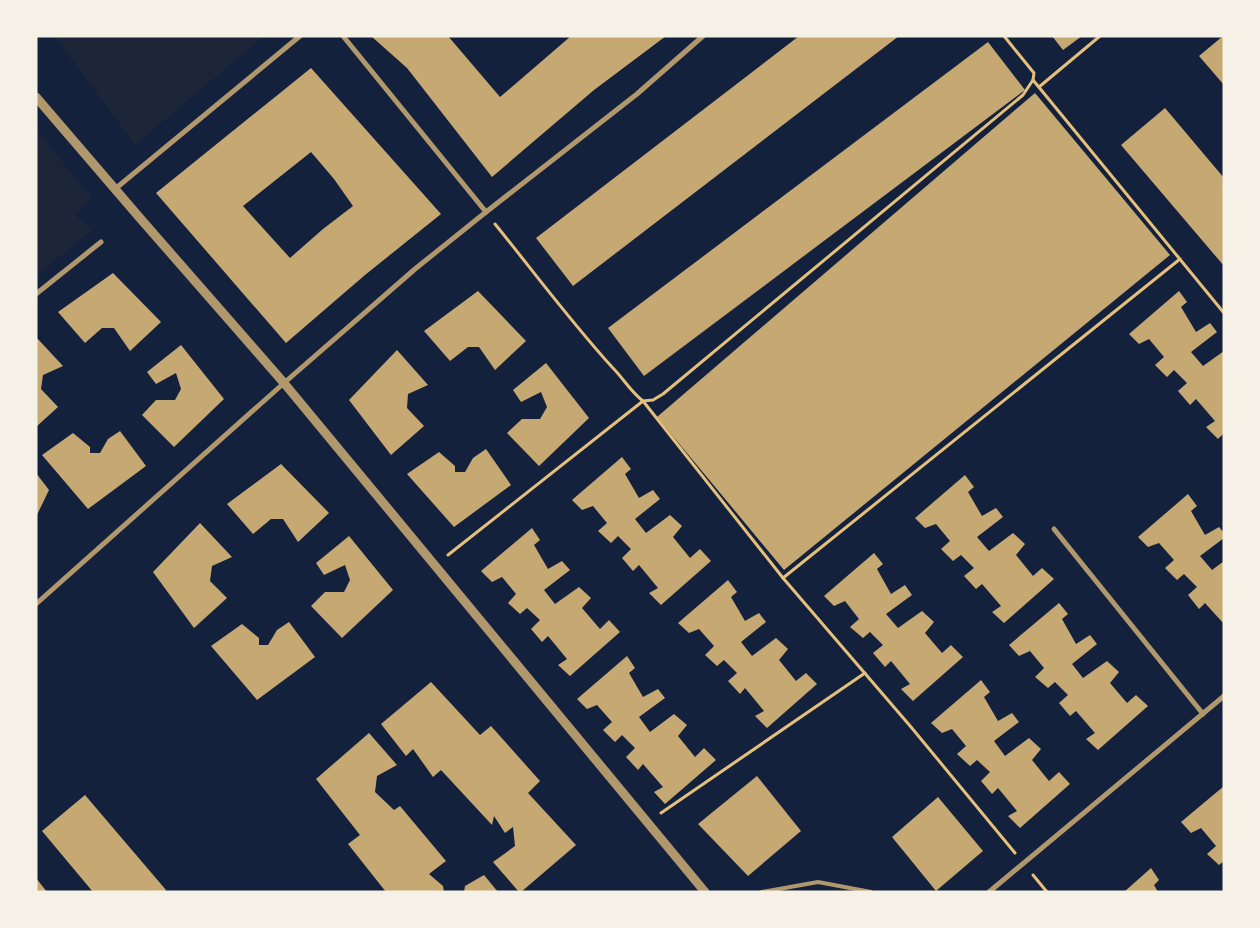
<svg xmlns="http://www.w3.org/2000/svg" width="1260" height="928" font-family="Cabin,sans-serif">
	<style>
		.green { fill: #1d2539 }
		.building { fill: #c6a872; fill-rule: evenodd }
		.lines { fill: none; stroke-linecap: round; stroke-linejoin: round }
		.path { stroke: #e5c07b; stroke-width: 3 }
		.service { stroke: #b1986c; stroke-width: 4 }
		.minor { stroke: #b1986c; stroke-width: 5 }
		.tertiary { stroke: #b1986c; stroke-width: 9 }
	</style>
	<rect width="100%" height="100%" fill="#14213d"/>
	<!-- green -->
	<g class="green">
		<path d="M55,36H264L135,145Z"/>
		<path d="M36,129L91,198L75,215L92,230L36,276Z"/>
	</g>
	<!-- building -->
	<g class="building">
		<path d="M371,36H448L500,97L571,36H666L594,90L492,177L407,68Z"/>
		<path d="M799,36H899L573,286L536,238Z"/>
		<path d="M1052,36H1082L1063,50Z"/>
		<path d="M1223,36H1224V85L1199,56Z"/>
		<path d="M988,42L1025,90L644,376L608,328Z"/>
		<path d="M311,68L441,214L365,275L286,343L156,193ZM311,152L334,179L353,206L323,229L290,258L243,206Z"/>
		<path d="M1035,93L1170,255L784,570L657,417Z"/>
		<path d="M1165,108L1224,178V266L1121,145Z"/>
		<path d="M113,273L161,322L130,351L114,328H102L85,343L58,312Z"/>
		<path d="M478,291L526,341L495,370L479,347H468L450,361L424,331Z"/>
		<path d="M1179,291L1187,302L1181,307L1196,332L1210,323L1217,332L1191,352L1203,366L1224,351V433L1218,439L1206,427L1215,421L1196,399L1190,405L1178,391L1187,383L1174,370L1167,377L1155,365L1164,357L1149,339L1139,344L1129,334Z"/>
		<path d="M36,337L63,366L43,375L41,389L58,407L36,427Z"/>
		<path d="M181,345L224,399L174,447L142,415L156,400H175L181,389L176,373L156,384L147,372Z"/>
		<path d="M397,350L428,385L408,394L407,408L424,426L391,455L349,400Z"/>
		<path d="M546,363L589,418L539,466L507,433L522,419H540L547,407L541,392L521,402L513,390Z"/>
		<path d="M120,431L146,466L88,509L42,455L73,433L90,447V453H100L108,439Z"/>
		<path d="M486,449L511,485L454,527L407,474L439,452L455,466V472H465L473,458Z"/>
		<path d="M622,457L631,469L625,474L639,498L653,490L660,499L635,519L646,533L670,515L682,526L673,537L690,558L700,549L711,561L661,605L649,593L658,588L639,565L633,571L622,558L631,549L618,536L611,543L598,531L607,523L593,506L582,510L572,500Z"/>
		<path d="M281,464L329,513L298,542L283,519H271L253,534L227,504Z"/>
		<path d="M36,473L49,490L36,517Z"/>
		<path d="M965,475L974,487L968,492L982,516L996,508L1003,517L977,537L989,551L1013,533L1025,544L1016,555L1033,576L1042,568L1054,579L1004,623L992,612L1001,606L982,584L976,589L964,576L974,568L961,555L953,561L941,549L950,541L936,524L925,528L915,518Z"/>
		<path d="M1188,494L1197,506L1191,511L1205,535L1219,527L1224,533V538L1200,556L1212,570L1224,561V624L1205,603L1199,609L1188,595L1197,587L1184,574L1177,580L1165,568L1174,560L1159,543L1148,547L1138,537Z"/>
		<path d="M200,523L232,557L212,566L210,581L227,598L194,628L153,572Z"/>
		<path d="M532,528L540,540L534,545L548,569L562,561L570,570L544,590L555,604L579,587L591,598L582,608L600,629L609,620L620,632L570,676L558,665L567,659L548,636L542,642L531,629L540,620L527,608L520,614L508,603L516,594L502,577L492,582L481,571Z"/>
		<path d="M349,536L393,590L342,638L311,606L325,592H344L350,580L345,565L324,575L316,563Z"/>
		<path d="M874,553L883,564L877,569L891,594L905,585L912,595L886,614L898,628L922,611L934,622L925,633L942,653L951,645L963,657L913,701L901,689L910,684L891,661L885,667L873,653L883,645L870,632L863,638L850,627L859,619L845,601L834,606L824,596Z"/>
		<path d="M728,580L737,592L731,597L745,621L759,613L766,622L741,642L752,656L776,638L788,649L779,660L796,681L806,673L817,684L767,728L755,716L764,711L745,688L740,694L728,681L737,673L724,660L717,666L705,655L714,646L699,629L689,633L678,623Z"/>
		<path d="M1059,603L1068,614L1062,619L1076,644L1090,635L1097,644L1072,664L1083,678L1107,661L1119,672L1110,683L1127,703L1136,695L1148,706L1098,750L1086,739L1095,733L1076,711L1070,716L1059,703L1068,695L1055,682L1048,688L1035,677L1044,668L1030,651L1019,656L1009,645Z"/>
		<path d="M289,622L315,657L257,700L211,646L242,624L259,638V645H268L277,630Z"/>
		<path d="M627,656L635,668L629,673L643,697L658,689L665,698L639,717L650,732L674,714L687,725L678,736L695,757L704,748L716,760L665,804L654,792L663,787L643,764L638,770L626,757L635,748L622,735L615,742L603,730L612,722L597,705L587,709L577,699Z"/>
		<path d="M981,680L990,692L984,697L998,721L1012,713L1019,722L994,741L1005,756L1029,738L1041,749L1032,760L1049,781L1059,772L1070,784L1020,828L1008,816L1017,811L998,788L992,794L981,781L990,772L977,760L970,766L957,754L966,746L952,729L942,733L931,723Z"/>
		<path d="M431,682L480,735L491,726L540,781L528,793L576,845L521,892H519L493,862L515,846L513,827L505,833L494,816L492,825L441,770L433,777L413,749L406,756L381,724Z"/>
		<path d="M369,733L397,765L377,776L375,792L394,810L375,823L400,806L446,861L429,874L443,886L444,892H386L348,844L360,835L316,779Z"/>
		<path d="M757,776L801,831L748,876L698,824Z"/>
		<path d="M1224,786V861L1219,865L1207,854L1216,846L1201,828L1191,833L1181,822Z"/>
		<path d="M85,795L166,890L164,892H93L42,831Z"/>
		<path d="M938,797L983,851L936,891L892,837Z"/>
		<path d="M1151,868L1159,880L1154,885L1158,892H1124Z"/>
		<path d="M484,875L498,892H464L465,886Z"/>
		<path d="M36,878L47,892H36Z"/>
	</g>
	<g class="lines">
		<!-- path -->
		<g class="path">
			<path d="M1033,80L1224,313"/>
			<path d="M1039,87L1100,36"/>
			<path d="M495,224C534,272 571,322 612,367C623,378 631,392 643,401L653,400L663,394L1023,95L1033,80L1034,73L1004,36"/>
			<path d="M448,555L643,401L783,578L911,727L1015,853"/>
			<path d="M783,578L1180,259"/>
			<path d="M661,813L865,673"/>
			<path d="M1033,875L1047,892"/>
		</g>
		<!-- service -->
		<path class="service" d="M762,892L818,882L871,892"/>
		<!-- minor -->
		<g class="minor">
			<path d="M343,36L486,212"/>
			<path d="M115,189L300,36"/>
			<path d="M36,294L101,242"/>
			<path d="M1054,529L1203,714"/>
			<path d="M36,604L284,383L415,269L486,212L637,94L703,36"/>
			<path d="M989,892L1224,696"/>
		</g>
		<!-- tertiary -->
		<path class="tertiary" d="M36,97L139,217L284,383L705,892"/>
	</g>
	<!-- border -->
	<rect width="1260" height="928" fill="none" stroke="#f6f1e7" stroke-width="75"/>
</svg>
